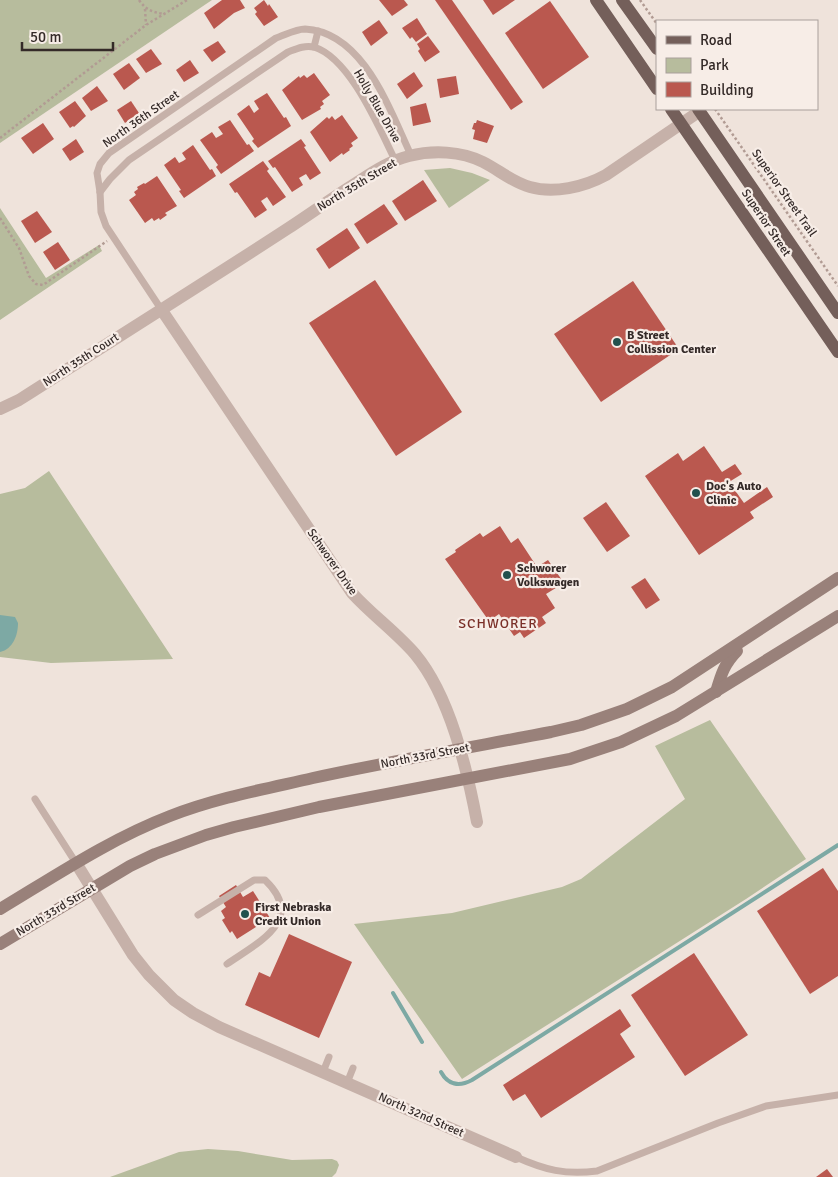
<svg xmlns="http://www.w3.org/2000/svg" width="838" height="1177" font-family="Signika,sans-serif">
	<style>
		.green { fill: #b7bc9d }
		.water { fill: #7da9a4 }
		.lines { fill: none; stroke-linecap: round; stroke-linejoin: round }
		.stream { stroke: #7da9a4; stroke-width: 4 }
		.building { fill: #ba584f }
		.path { stroke: #b19b93; stroke-width: 2.5; stroke-dasharray: 2.5 2.5; stroke-linecap: butt }
		.lane { stroke: #c6b1a9; stroke-width: 7 }
		.street { stroke: #c6b1a9; stroke-width: 12 }
		.secondary { stroke: #99817a; stroke-width: 12 }
		.primary { stroke: #745f5a; stroke-width: 12 }
		.poi-dot { fill: #22514d; stroke: #f7ede7; stroke-width: 2 }
		.labels { text-anchor: middle; dominant-baseline: central; stroke-width: 4.5; stroke-linejoin: round; paint-order: stroke }
		.street-label { font-size: 12px; fill: #342a28; stroke: #f7ede7 }
		.poi-label { font-size: 12px; font-weight: bold; fill: #342a28; stroke: #f7ede7; text-anchor: start }
		.neighbourhood-label { font-size: 14px; letter-spacing: 1px; fill: #7b3029; stroke: #f7ede7 }
	</style>
	<rect width="100%" height="100%" fill="#efe3db"/>
	<!-- green -->
	<g class="green">
		<path d="M0,0H212L0,143Z"/>
		<path d="M450,168L472,173L490,180L449,208L424,170Z"/>
		<path d="M0,208L46,278L99,245L102,251L0,320Z"/>
		<path d="M49,471L173,659L51,663L0,657V494L25,488Z"/>
		<path d="M710,720L806,859L746,899L462,1079L354,924L452,913L562,887L581,879L685,799L655,746Z"/>
		<path d="M208,1149L238,1151L292,1160L332,1159L337,1161L339,1165L336,1173L332,1177H110L179,1152Z"/>
	</g>
	<!-- water -->
	<path class="water" d="M0,615L15,617L18,623C18,635 13,649 0,652Z"/>
	<g class="lines">
		<!-- stream -->
		<g class="stream">
			<path d="M393,993L422,1042"/>
			<path d="M441,1072C448,1085 459,1087 472,1080L838,845"/>
		</g>
	</g>
	<!-- building -->
	<g class="building">
		<path d="M222,0H240L245,8L234,13L214,29L204,13Z"/>
		<path d="M264,0L268,6L269,4L278,17L264,26L255,14L257,12L254,8Z"/>
		<path d="M379,0H404L408,5L392,16Z"/>
		<path d="M435,0H452L523,102L511,110Z"/>
		<path d="M483,0H515L493,15Z"/>
		<path d="M550,1L589,57L543,89L505,33Z"/>
		<path d="M417,18L427,34L416,42L412,37L410,39L402,28Z"/>
		<path d="M379,20L388,33L371,46L362,32Z"/>
		<path d="M428,36L440,52L425,62L418,51L420,49L417,44Z"/>
		<path d="M218,41L226,52L212,62L203,50Z"/>
		<path d="M151,49L162,64L146,73L136,59Z"/>
		<path d="M190,60L199,73L184,82L176,70Z"/>
		<path d="M129,63L140,78L124,90L113,74Z"/>
		<path d="M414,72L423,86L407,99L397,84Z"/>
		<path d="M314,73L330,95L322,101L324,104L320,107L321,109L302,120L282,90L299,76L300,78L304,75L307,78Z"/>
		<path d="M456,76L459,94L440,98L437,79Z"/>
		<path d="M97,86L108,101L91,111L82,98Z"/>
		<path d="M267,93L284,118L286,117L291,126L258,148L252,141L254,139L237,114L249,105L254,113L259,109L254,101Z"/>
		<path d="M75,101L86,116L74,127L73,126L70,128L59,112Z"/>
		<path d="M131,101L139,113L125,123L117,110Z"/>
		<path d="M426,103L431,122L413,126L410,107Z"/>
		<path d="M342,115L358,138L351,143L353,146L349,149L350,150L343,155L342,153L330,162L310,132L327,117L329,119L332,116L335,120Z"/>
		<path d="M230,120L247,145L249,144L254,151L221,174L216,167L218,165L200,140L212,132L216,138L223,134L218,127Z"/>
		<path d="M477,120L494,126L487,143L473,139L475,130L472,129L474,123H476Z"/>
		<path d="M43,123L54,139L33,154L21,138Z"/>
		<path d="M76,139L84,152L70,161L62,149Z"/>
		<path d="M301,139L306,146L304,147L321,173L310,180L306,174L299,178L303,185L292,192L275,167L273,168L268,161Z"/>
		<path d="M193,145L210,170L212,169L216,176L184,198L179,191L181,190L164,165L175,157L179,163L183,161L186,159L182,153Z"/>
		<path d="M263,161L269,169L267,171L286,197L273,206L267,197L261,201L267,210L255,218L237,192L235,193L229,184Z"/>
		<path d="M157,176L177,206L165,213L167,215L160,220L159,218L154,221L152,218L145,223L129,200L136,195L134,192L138,189L137,187L144,183L145,184Z"/>
		<path d="M423,180L437,201L405,221L392,201Z"/>
		<path d="M384,204L398,224L367,244L354,224Z"/>
		<path d="M37,211L52,232L35,243L21,221Z"/>
		<path d="M347,228L360,248L329,269L316,249Z"/>
		<path d="M58,242L70,260L55,270L43,252Z"/>
		<path d="M375,280L462,412L396,456L309,323Z"/>
		<path d="M633,281L679,349L601,402L554,334Z"/>
		<path d="M704,446L722,472L735,464L742,474L729,482L744,503L767,487L773,497L750,512L754,518L699,555L645,476L678,453L683,461Z"/>
		<path d="M606,502L630,536L607,552L583,518Z"/>
		<path d="M500,526L511,543L518,538L537,567L548,560L564,583L546,594L555,608L542,617L546,623L524,638L520,632L514,636L499,614L489,621L445,559L456,552L455,550L480,533L483,537Z"/>
		<path d="M645,578L660,600L646,609L631,587Z"/>
		<path d="M823,868L838,891V976L810,994L757,911Z"/>
		<path d="M236,885L243,897L253,891L270,918L237,939L232,931L230,933L222,920L225,918L221,911L226,907L219,896Z"/>
		<path d="M289,934L352,962L319,1038L245,1005L259,972L270,977Z"/>
		<path d="M694,953L748,1035L685,1076L631,995Z"/>
		<path d="M620,1009L631,1026L620,1034L635,1057L541,1118L525,1094L513,1101L503,1085Z"/>
		<path d="M827,1169L833,1177H816Z"/>
	</g>
	<g class="lines">
		<!-- path -->
		<g class="path">
			<path d="M139,0C146,10 152,12 164,14"/>
			<path d="M640,0L657,24"/>
			<path d="M145,9L146,25"/>
			<path d="M715,109L838,286"/>
			<path d="M0,138L146,25L187,0"/>
			<path d="M0,218L19,248L29,276L36,284L43,285L107,241"/>
		</g>
		<!-- lane -->
		<g class="lane">
			<path d="M314,47L318,31"/>
			<path d="M100,192L110,179L129,160L288,52C296,49 304,45 314,47C350,58 379,128 395,160"/>
			<path d="M161,309L106,226L101,212L100,192L97,173L100,164L109,153L276,38C285,35 296,29 305,29C364,32 390,111 411,155"/>
			<path d="M35,799L76,863"/>
			<path d="M198,915L254,880H265C307,920 257,943 227,964"/>
			<path d="M323,1072L329,1057"/>
			<path d="M347,1083L353,1068"/>
			<path d="M516,1157C545,1170 565,1175 597,1171L718,1123L766,1106L838,1095"/>
		</g>
		<!-- street -->
		<g class="street">
			<path d="M161,309L352,593C372,615 396,632 415,654C450,696 467,769 477,822"/>
			<path d="M0,409L19,400C108,343 198,287 287,229C310,214 332,198 356,183C373,172 389,161 409,156C433,150 461,151 483,162C499,170 512,182 530,187C554,194 584,187 606,175L700,111"/>
			<path d="M76,863L133,955L149,975L174,1000L193,1013L219,1027L516,1157"/>
		</g>
		<!-- secondary -->
		<g class="secondary">
			<path d="M716,692C721,675 724,664 737,651"/>
			<path d="M0,909C55,876 110,839 170,816C216,798 265,789 313,778C392,761 472,747 551,732L581,725L627,709L672,687L838,578"/>
			<path d="M0,944L130,866L155,854L206,835L234,827L319,807L570,759L621,742L676,716L838,616"/>
		</g>
		<!-- primary -->
		<g class="primary">
			<path d="M596,0L657,89"/>
			<path d="M622,0L657,49"/>
			<path d="M671,109L838,352"/>
			<path d="M698,109L838,313"/>
		</g>
	</g>
	<!-- markers -->
	<g class="poi-dot">
		<circle cx="617" cy="342" r="5"/>
		<circle cx="696" cy="493" r="5"/>
		<circle cx="507" cy="575" r="5"/>
		<circle cx="245" cy="914" r="5"/>
	</g>
	<g class="labels">
		<!-- street labels -->
		<g class="street-label">
			<text transform="translate(377 106) rotate(60)">Holly Blue Drive</text>
			<text transform="translate(141 119) rotate(-35)">North 36th Street</text>
			<text transform="translate(357 185) rotate(-31)">North 35th Street</text>
			<text transform="translate(784 193) rotate(55)">Superior Street Trail</text>
			<text transform="translate(766 223) rotate(56)">Superior Street</text>
			<text transform="translate(81 360) rotate(-33)">North 35th Court</text>
			<text transform="translate(332 562) rotate(55)">Schworer Drive</text>
			<text transform="translate(425 756) rotate(-11)">North 33rd Street</text>
			<text transform="translate(56 910) rotate(-31)">North 33rd Street</text>
			<text transform="translate(421 1115) rotate(24)">North 32nd Street</text>
		</g>
		<!-- poi labels -->
		<g class="poi-label">
			<text x="627" y="335">B Street<tspan x="627" dy="14">Collission Center</tspan></text>
			<text x="706" y="486">Doc's Auto<tspan x="706" dy="14">Clinic</tspan></text>
			<text x="517" y="568">Schworer<tspan x="517" dy="14">Volkswagen</tspan></text>
			<text x="255" y="907">First Nebraska<tspan x="255" dy="14">Credit Union</tspan></text>
		</g>
		<!-- neighbourhood labels -->
		<g class="neighbourhood-label">
			<text x="498" y="623">SCHWORER</text>
		</g>
	</g>
	<!-- legend -->
	<rect x="656" y="20" width="162" height="90" fill="#f7ede7" stroke="#a99f9b"/>
	<rect x="666" y="36" width="25" height="8" fill="#745f5a" stroke="#a99f9b"/>
	<text x="700" y="45" font-size="15" fill="#342a28">Road</text>
	<rect x="666" y="58" width="25" height="15" fill="#b7bc9d" stroke="#a99f9b"/>
	<text x="700" y="70" font-size="15" fill="#342a28">Park</text>
	<rect x="666" y="82" width="25" height="15" fill="#ba584f" stroke="#a99f9b"/>
	<text x="700" y="95" font-size="15" fill="#342a28">Building</text>
	<!-- scale -->
	<path d="M22 42v8h91v-8" fill="none" stroke="#342a28" stroke-width="2.5"/>
	<text x="30" y="42" font-size="15" fill="#342a28" stroke="#f7ede7" stroke-width="4" paint-order="stroke">50 m</text>
</svg>
